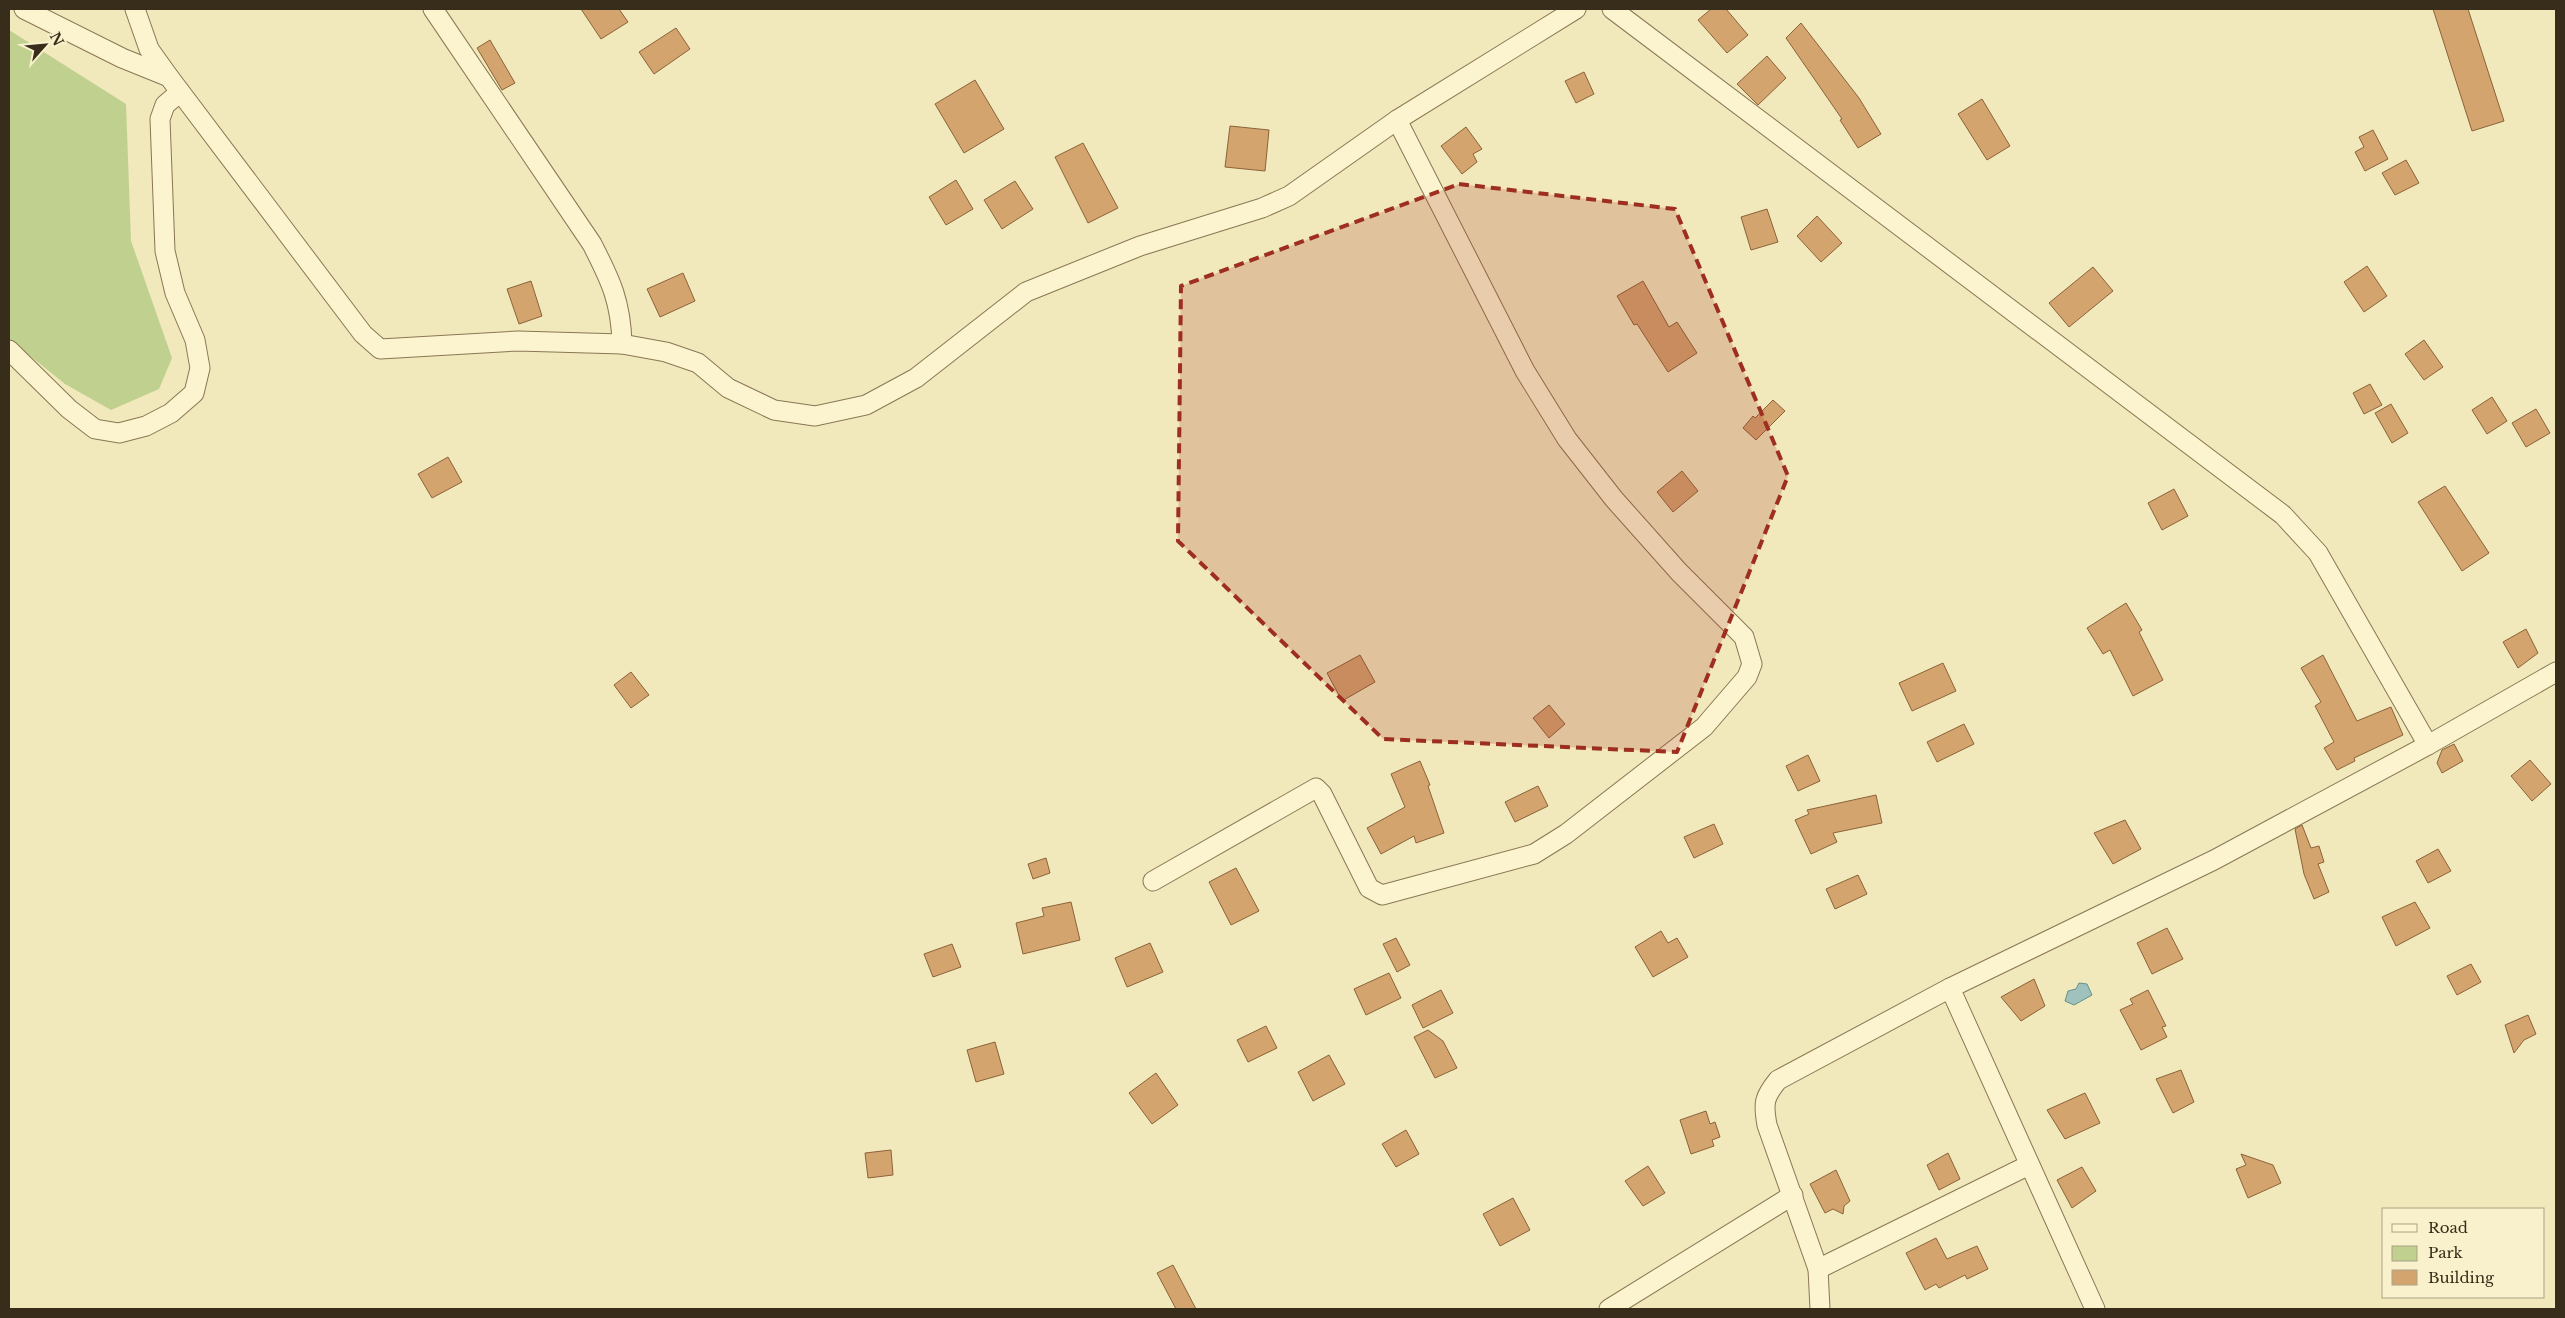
<svg xmlns="http://www.w3.org/2000/svg" width="2565" height="1318" font-family="'Libre Baskerville',serif">
	<style>
		.green { fill: #c0d08f }
		.water { fill: #a0c2bc; stroke: #67908b }
		.building { fill: #d3a46e; stroke: #8b6338 }
		.lines { fill: none; stroke-linecap: round; stroke-linejoin: round }
		.minor-casing { stroke: #8a7754; stroke-width: 21 }
		.minor { stroke: #fcf4cf; stroke-width: 19 }
		.marked { fill: #9e2e1f; fill-opacity: 0.2; stroke: #9e2e1f; stroke-width: 4; stroke-dasharray: 10 6; stroke-linejoin: round }
	</style>
	<rect width="100%" height="100%" fill="#f1e8bc"/>
	<!-- green -->
	<path class="green" d="M9,30L126,104L131,241L172,358L159,389L111,410L65,384L9,339Z"/>
	<!-- water -->
	<path class="water" d="M2079,983L2087,984L2092,995L2074,1005L2065,1001L2068,991L2076,989Z"/>
	<!-- building -->
	<g class="building">
		<path d="M581,9H619L628,22L601,39Z"/>
		<path d="M1711,9H1726L1748,35L1727,53L1698,20Z"/>
		<path d="M2433,9H2468L2504,121L2472,131Z"/>
		<path d="M1801,23L1859,98L1881,134L1858,148L1840,120L1842,119L1786,38Z"/>
		<path d="M676,28L690,49L654,74L639,52Z"/>
		<path d="M490,40L515,83L502,90L477,48Z"/>
		<path d="M1767,56L1786,78L1758,105L1737,84Z"/>
		<path d="M1584,72L1594,94L1576,103L1565,81Z"/>
		<path d="M975,80L1004,129L964,153L935,104Z"/>
		<path d="M1982,99L2010,146L1987,160L1958,114Z"/>
		<path d="M1230,126L1269,130L1265,171L1225,167Z"/>
		<path d="M1466,127L1482,149L1473,154L1477,162L1462,174L1441,146Z"/>
		<path d="M2373,130L2388,159L2365,171L2355,152L2364,147L2359,137Z"/>
		<path d="M1083,143L1118,208L1088,223L1055,157Z"/>
		<path d="M2406,160L2419,183L2395,195L2382,173Z"/>
		<path d="M956,180L973,209L946,225L929,197Z"/>
		<path d="M1015,181L1033,209L1002,229L984,200Z"/>
		<path d="M1767,209L1778,242L1751,250L1741,217Z"/>
		<path d="M1817,216L1842,243L1821,262L1797,236Z"/>
		<path d="M2367,266L2387,296L2364,312L2344,282Z"/>
		<path d="M2093,267L2113,291L2069,327L2049,303Z"/>
		<path d="M683,273L695,301L660,317L647,289Z"/>
		<path d="M531,281L542,316L519,324L507,289Z"/>
		<path d="M1643,281L1669,327L1677,322L1697,353L1668,372L1637,324L1634,325L1617,296Z"/>
		<path d="M2424,340L2443,367L2424,380L2405,354Z"/>
		<path d="M2370,384L2382,405L2364,414L2353,393Z"/>
		<path d="M2492,397L2507,421L2487,434L2472,410Z"/>
		<path d="M1773,400L1785,411L1756,440L1743,428L1753,416L1755,418Z"/>
		<path d="M2391,404L2408,433L2392,443L2375,413Z"/>
		<path d="M2536,409L2550,433L2526,447L2512,423Z"/>
		<path d="M448,457L462,482L432,498L418,474Z"/>
		<path d="M1682,471L1698,491L1673,512L1657,492Z"/>
		<path d="M2445,486L2489,553L2462,571L2418,502Z"/>
		<path d="M2174,489L2188,516L2162,530L2148,503Z"/>
		<path d="M2126,603L2142,630L2139,632L2163,680L2133,696L2110,650L2103,654L2087,628Z"/>
		<path d="M2526,629L2538,653L2518,668L2503,642Z"/>
		<path d="M1360,655L1375,682L1342,701L1327,673Z"/>
		<path d="M2323,655L2357,721L2391,707L2403,735L2354,758L2355,761L2337,770L2324,748L2334,742L2315,706L2321,702L2301,668Z"/>
		<path d="M1943,663L1956,691L1912,711L1899,683Z"/>
		<path d="M631,672L649,695L631,708L614,685Z"/>
		<path d="M1549,705L1565,724L1549,738L1533,718Z"/>
		<path d="M1964,724L1974,744L1937,762L1927,742Z"/>
		<path d="M2454,744L2463,761L2442,773L2437,763L2442,750Z"/>
		<path d="M1808,755L1820,781L1798,791L1786,766Z"/>
		<path d="M2530,760L2551,784L2532,801L2511,776Z"/>
		<path d="M1420,761L1430,785L1428,786L1444,833L1416,843L1414,836L1381,854L1367,828L1405,807L1391,774Z"/>
		<path d="M1538,786L1548,806L1515,822L1505,802Z"/>
		<path d="M1876,795L1882,823L1833,833L1837,842L1811,854L1795,820L1809,814L1807,810Z"/>
		<path d="M2125,820L2141,849L2113,864L2094,833Z"/>
		<path d="M1714,824L1723,844L1694,858L1684,837Z"/>
		<path d="M2302,825L2311,848L2319,846L2324,862L2318,864L2329,892L2314,899L2304,874L2295,829Z"/>
		<path d="M2438,849L2451,871L2428,883L2416,861Z"/>
		<path d="M1046,858L1050,873L1033,879L1028,864Z"/>
		<path d="M1236,868L1259,911L1231,925L1209,882Z"/>
		<path d="M1858,875L1867,894L1835,909L1826,889Z"/>
		<path d="M1071,902L1080,940L1023,954L1016,923L1044,916L1042,908Z"/>
		<path d="M2415,902L2430,928L2396,946L2382,917Z"/>
		<path d="M2167,928L2183,959L2152,974L2137,943Z"/>
		<path d="M1661,931L1668,943L1677,938L1688,957L1653,977L1635,947Z"/>
		<path d="M1396,938L1410,965L1397,972L1383,944Z"/>
		<path d="M1150,943L1163,972L1127,987L1115,958Z"/>
		<path d="M952,944L961,967L933,977L924,954Z"/>
		<path d="M2471,964L2481,982L2457,995L2447,976Z"/>
		<path d="M1389,973L1401,998L1366,1015L1354,989Z"/>
		<path d="M2034,979L2045,1006L2021,1021L2001,997Z"/>
		<path d="M1441,990L1453,1013L1423,1028L1412,1005Z"/>
		<path d="M2148,990L2166,1026L2162,1027L2167,1037L2141,1050L2120,1010L2133,1004L2130,999Z"/>
		<path d="M2528,1015L2536,1034L2524,1040L2514,1053L2505,1025Z"/>
		<path d="M1266,1026L1277,1048L1248,1062L1237,1040Z"/>
		<path d="M1428,1030L1443,1041L1457,1068L1435,1078L1414,1037Z"/>
		<path d="M995,1042L1004,1074L976,1082L967,1050Z"/>
		<path d="M1329,1055L1345,1084L1313,1101L1298,1072Z"/>
		<path d="M2181,1070L2194,1102L2173,1113L2156,1079Z"/>
		<path d="M1156,1073L1178,1105L1152,1124L1129,1093Z"/>
		<path d="M2085,1093L2100,1123L2065,1139L2047,1110Z"/>
		<path d="M1706,1111L1710,1124L1715,1122L1720,1137L1712,1140L1714,1146L1691,1154L1680,1120Z"/>
		<path d="M1406,1130L1419,1154L1396,1167L1382,1144Z"/>
		<path d="M891,1150L893,1175L868,1178L865,1153Z"/>
		<path d="M1948,1153L1960,1179L1939,1190L1927,1165Z"/>
		<path d="M2241,1154L2273,1165L2281,1183L2248,1198L2236,1169L2246,1165Z"/>
		<path d="M1648,1166L1665,1193L1643,1206L1625,1181Z"/>
		<path d="M2082,1167L2096,1191L2072,1208L2057,1180Z"/>
		<path d="M1836,1170L1850,1201L1844,1206L1843,1214L1833,1209L1825,1213L1810,1184Z"/>
		<path d="M1513,1198L1530,1230L1500,1246L1483,1214Z"/>
		<path d="M1936,1238L1947,1259L1977,1246L1988,1269L1967,1279L1965,1275L1939,1288L1936,1284L1925,1290L1906,1253Z"/>
		<path d="M1173,1265L1196,1309H1176L1157,1273Z"/>
	</g>
	<g class="lines">
		<defs>
			<g id="minor">
				<path d="M24,9L122,58L169,77"/>
				<path d="M135,9L149,49L169,77L363,334L380,349L518,341L622,344L666,352L698,363L728,388L774,410L815,416L866,405L916,378L1026,292L1140,246L1262,208L1289,196L1397,120L1576,9"/>
				<path d="M433,9L592,244C611,281 621,302 622,344"/>
				<path d="M1612,9L2283,515L2318,553L2428,745"/>
				<path d="M9,350L69,409L95,429L119,433L146,426L171,413L194,393L200,368L195,340L175,293L165,251L160,119L165,105L180,92"/>
				<path d="M1153,881L1316,788L1322,794L1369,888L1382,895L1534,854L1566,834L1704,727L1747,677L1752,664L1744,637L1679,572L1614,499L1567,439L1525,371L1397,120"/>
				<path d="M1950,988L2095,1309"/>
				<path d="M1818,1269L2029,1165"/>
				<path d="M1609,1309L1793,1195"/>
				<path d="M1820,1309L1818,1269L1767,1125C1763,1103 1764,1097 1778,1080L1950,988L2214,860L2428,745L2556,672"/>
			</g>
		</defs>
		<!-- minor casing -->
		<use href="#minor" class="minor-casing"/>
		<!-- minor -->
		<use href="#minor" class="minor"/>
	</g>
	<!-- marked area -->
	<path class="marked" d="M1459,184L1675,209L1788,476L1677,752L1383,739L1178,541L1181,286Z"/>
	<!-- border -->
	<rect width="2565" height="1318" fill="none" stroke="#382c1a" stroke-width="20"/>
	<!-- legend -->
	<rect x="2382" y="1208" width="162" height="90" fill="#f8f1cc" stroke="#aba285"/>
	<rect x="2392" y="1224" width="25" height="8" fill="#fcf4cf" stroke="#aba285"/>
	<text x="2428" y="1233" font-size="15" fill="#382c1a">Road</text>
	<rect x="2392" y="1246" width="25" height="15" fill="#c0d08f" stroke="#aba285"/>
	<text x="2428" y="1258" font-size="15" fill="#382c1a">Park</text>
	<rect x="2392" y="1270" width="25" height="15" fill="#d3a46e" stroke="#aba285"/>
	<text x="2428" y="1283" font-size="15" fill="#382c1a">Building</text>
	<!-- north arrow -->
	<g transform="translate(45 45) rotate(63)" stroke="#f8f1cc" stroke-width="4" paint-order="stroke">
	<path d="M0-4L9 19L0 12L-9 19Z" fill="#382c1a"/>
	<text y="-8" font-size="14" font-weight="bold" text-anchor="middle" fill="#382c1a">N</text>
	</g>
</svg>
